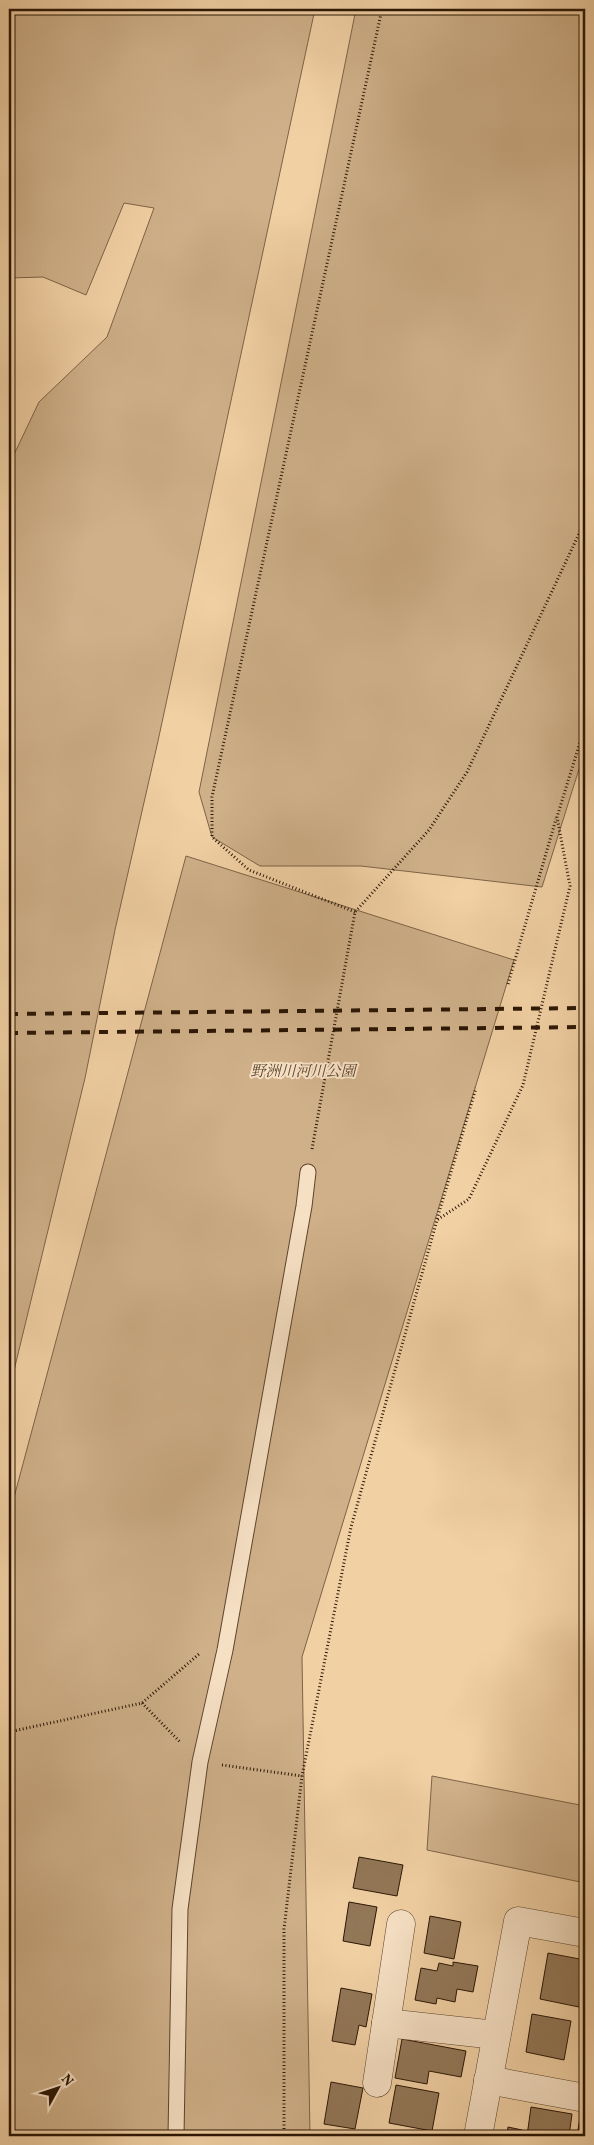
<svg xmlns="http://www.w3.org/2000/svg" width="594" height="2145" font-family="Vollkorn,'Noto Serif JP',serif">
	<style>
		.green { fill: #cfb089; stroke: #7d6347 }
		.building { fill: #927758; stroke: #2b1605 }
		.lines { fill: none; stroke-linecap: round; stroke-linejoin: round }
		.service-casing { stroke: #5c442d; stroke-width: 17 }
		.minor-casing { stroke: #5c442d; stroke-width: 29 }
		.path { stroke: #2b1605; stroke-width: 3; stroke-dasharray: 1 2.5; stroke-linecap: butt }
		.service { stroke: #f6e0c4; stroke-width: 15 }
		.minor { stroke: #f6e0c4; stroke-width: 28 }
		.rail { stroke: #2b1605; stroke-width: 4; stroke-dasharray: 9 9; stroke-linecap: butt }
		.labels { text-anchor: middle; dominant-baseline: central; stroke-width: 4; stroke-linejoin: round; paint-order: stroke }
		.park-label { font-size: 15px; font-style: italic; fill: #5c442d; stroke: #f6e0c4 }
	</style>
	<rect width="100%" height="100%" fill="#f1d0a4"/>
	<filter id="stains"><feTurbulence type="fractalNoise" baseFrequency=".004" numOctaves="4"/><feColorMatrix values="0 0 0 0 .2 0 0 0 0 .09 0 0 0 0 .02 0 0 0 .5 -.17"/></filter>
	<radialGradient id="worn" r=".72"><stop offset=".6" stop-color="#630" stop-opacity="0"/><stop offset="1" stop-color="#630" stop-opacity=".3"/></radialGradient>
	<!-- green -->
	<g class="green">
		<path d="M9,9H315L158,741L115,930L85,1078L9,1391V465L39,402L107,337L154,208L124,203L86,295L43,277L9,278Z"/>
		<path d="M356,9H585V750L542,887L361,866H260L212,837L199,792Z"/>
		<path d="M186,856L514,960L302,1657L310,2136H9V1516Z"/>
		<path d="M432,1776L585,1806V1883L427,1850Z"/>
	</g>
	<!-- building -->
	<g class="building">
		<path d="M359,1857L403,1865L397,1896L353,1888Z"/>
		<path d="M349,1902L377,1907L370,1946L343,1941Z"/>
		<path d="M430,1916L461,1922L454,1959L424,1953Z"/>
		<path d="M548,1953L585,1960V1974L579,2007L540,1999Z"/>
		<path d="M453,1962L478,1966L473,1992L457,1989L455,2002L437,1998L436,2004L415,2000L421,1968L437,1971L439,1963L453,1966Z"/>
		<path d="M341,1988L372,1994L366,2027L359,2025L355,2045L332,2041Z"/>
		<path d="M532,2014L571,2021L564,2060L526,2052Z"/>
		<path d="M402,2039L466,2051L461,2077L429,2071L427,2084L395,2078Z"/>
		<path d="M331,2082L363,2088L355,2129L324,2124Z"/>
		<path d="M396,2085L439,2093L432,2131L389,2123Z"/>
		<path d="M531,2107L572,2114L569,2136H527Z"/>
		<path d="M581,2111H585V2136H577Z"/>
		<path d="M508,2127L522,2130L521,2136H507Z"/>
	</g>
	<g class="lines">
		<defs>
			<path id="service" d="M176,2136L180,1909L200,1762L225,1650L304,1206L308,1172"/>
			<g id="minor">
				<path d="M386,2023L496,2035"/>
				<path d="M488,2080L585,2098"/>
				<path d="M377,2083L401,1924"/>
				<path d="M478,2136L518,1921L585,1933"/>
			</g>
		</defs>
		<!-- service casing -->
		<use href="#service" class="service-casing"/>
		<!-- minor casing -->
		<use href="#minor" class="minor-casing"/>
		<!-- path -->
		<g class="path">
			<path d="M355,912L249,870L212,837V797L382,9"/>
			<path d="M508,984L556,819"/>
			<path d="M312,1149L355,912L429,830L467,772L585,521"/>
			<path d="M437,1219L476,1088"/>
			<path d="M142,1703L180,1742"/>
			<path d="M9,1732L142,1703L199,1654"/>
			<path d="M222,1765L302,1776"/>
			<path d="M284,2136V1929L302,1776L351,1527L437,1220L469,1199L523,1085L570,886L557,817L585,726"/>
		</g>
		<!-- service -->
		<use href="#service" class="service"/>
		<!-- minor -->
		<use href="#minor" class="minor"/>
		<!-- rail -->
		<g class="rail">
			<path d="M9,1014L585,1008"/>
			<path d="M9,1033L585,1027"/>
		</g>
	</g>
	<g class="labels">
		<!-- park labels -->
		<g class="park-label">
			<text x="303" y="1072">野洲川河川公園</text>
		</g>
	</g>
	<!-- margin -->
	<rect width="594" height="2145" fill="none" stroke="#f1d0a4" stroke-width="30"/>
	<rect x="10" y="10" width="574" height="2125" fill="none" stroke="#2b1605" stroke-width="2.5"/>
	<rect x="15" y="15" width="564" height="2115" fill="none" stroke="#2b1605"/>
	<!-- north arrow -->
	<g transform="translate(58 2088) rotate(50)" stroke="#f6e0c4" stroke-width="4" paint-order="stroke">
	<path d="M0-4L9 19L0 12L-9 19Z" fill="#2b1605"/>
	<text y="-8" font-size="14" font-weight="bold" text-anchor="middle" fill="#2b1605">N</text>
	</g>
	<rect width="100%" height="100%" filter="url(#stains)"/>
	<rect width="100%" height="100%" fill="url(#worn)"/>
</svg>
